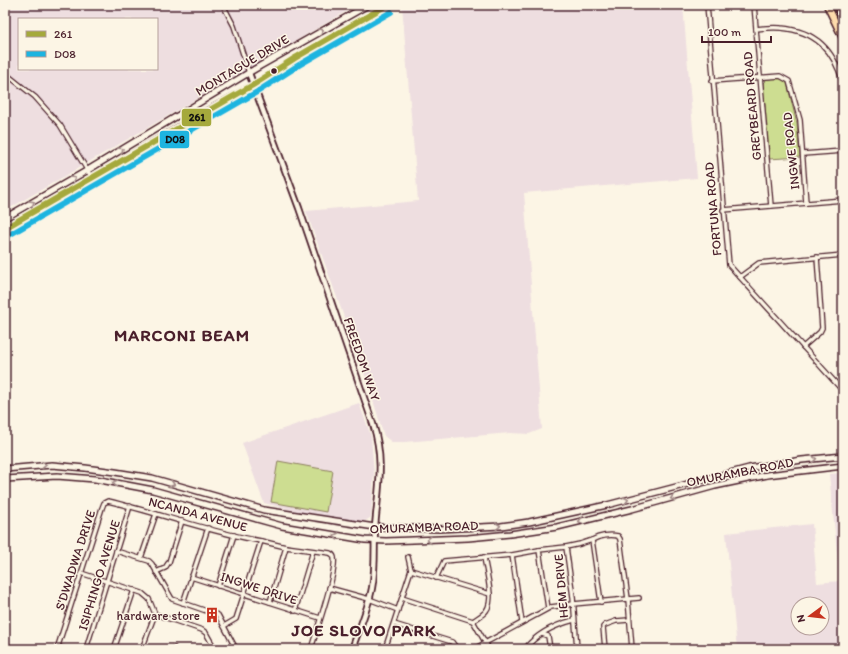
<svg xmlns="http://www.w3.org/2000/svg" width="848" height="654" font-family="Itim,sans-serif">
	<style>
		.built { fill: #eedee0; fill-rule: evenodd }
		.green { fill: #cddd91; stroke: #8c7e5e }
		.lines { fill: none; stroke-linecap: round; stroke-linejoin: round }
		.minor-casing { stroke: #4a1f2b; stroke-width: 6 }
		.tertiary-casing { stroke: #4a1f2b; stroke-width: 8 }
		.secondary-casing { stroke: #4a1f2b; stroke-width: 8 }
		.primary-casing { stroke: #4a1f2b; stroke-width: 9 }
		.minor { stroke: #fcf5e5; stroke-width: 3.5 }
		.tertiary { stroke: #fcf5e5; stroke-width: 4.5 }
		.secondary { stroke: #fcf5e5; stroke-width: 5 }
		.primary { stroke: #fedbac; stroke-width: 6 }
		.bus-1-casing { stroke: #fcf5e5; stroke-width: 9 }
		.bus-2-casing { stroke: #fcf5e5; stroke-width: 9 }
		.bus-1 { stroke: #a5a93c; stroke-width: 6 }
		.bus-2 { stroke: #1db4e0; stroke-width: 6 }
		.oneway { stroke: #a38a88 }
		.bus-dot { fill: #4a1f2b; stroke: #fcf5e5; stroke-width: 1.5 }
		.labels { text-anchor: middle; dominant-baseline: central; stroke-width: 3; stroke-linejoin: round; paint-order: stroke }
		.street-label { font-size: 13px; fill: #4a1f2b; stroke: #fcf5e5 }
		.poi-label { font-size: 13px; fill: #4a1f2b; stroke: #fcf5e5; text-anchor: end }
		.district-label { font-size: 17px; font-weight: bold; letter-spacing: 1px; fill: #4a1f2b; stroke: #fcf5e5 }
		.line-badge { stroke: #fcf5e5; stroke-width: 1.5 }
		.pale-badge-label { font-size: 11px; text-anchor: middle; font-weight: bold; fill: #111 }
	</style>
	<rect width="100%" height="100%" fill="#fcf5e5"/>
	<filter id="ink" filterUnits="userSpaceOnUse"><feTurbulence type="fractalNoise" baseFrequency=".025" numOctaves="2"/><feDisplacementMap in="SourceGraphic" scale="8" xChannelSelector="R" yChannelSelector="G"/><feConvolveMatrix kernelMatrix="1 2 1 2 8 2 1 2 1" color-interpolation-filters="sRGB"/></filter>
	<g filter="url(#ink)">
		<!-- built -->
		<g class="built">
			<path d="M5,5H357L5,211ZM19,19H157V69H19Z"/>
			<path d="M402,5H683L697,178L524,193L542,429L529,434L510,433L393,443L384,436L368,384L306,211L418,201Z"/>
			<path d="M359,403L371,436L374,474L371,517L364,522L291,510L264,503L242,443Z"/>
			<path d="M843,473V649H737L726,533L812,524L817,583L840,581L829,474ZM798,604H822V628H798Z"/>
		</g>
		<!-- green -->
		<g class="green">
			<path d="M779,78L784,80L787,83L797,124L800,157L769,159L763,83L767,79Z"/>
			<path d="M278,461L333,471L326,512L271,502Z"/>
		</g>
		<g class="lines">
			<defs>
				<g id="minor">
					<path d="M223,5L234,26L249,73"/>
					<path d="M707,5L729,265L843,391"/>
					<path d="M754,5L771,206"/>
					<path d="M756,29C764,28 773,27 781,28C816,31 834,50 843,83"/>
					<path d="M5,73L35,97L60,125L92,178"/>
					<path d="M712,81L780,76L789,81L800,120L806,203"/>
					<path d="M803,154L843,151"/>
					<path d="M723,210L843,200"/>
					<path d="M740,277L759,263L843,255"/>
					<path d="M803,347L820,332L822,328L817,257"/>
					<path d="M286,547L330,553C333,555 334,555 334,558C337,572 316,632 311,649"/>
					<path d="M116,551L149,561L152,564L172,599L218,615L236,649"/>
					<path d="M512,555L522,622"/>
					<path d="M141,558L156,514"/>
					<path d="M411,570L490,594"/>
					<path d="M156,572L165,568L169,562L182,521"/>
					<path d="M81,573L142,593L149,599L155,614L202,630L206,633L215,649"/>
					<path d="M191,577L320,618"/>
					<path d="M436,578L444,561L512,555L539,550"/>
					<path d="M218,586L234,535"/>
					<path d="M329,588L369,599L398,610"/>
					<path d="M402,598L473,621"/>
					<path d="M601,602L592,540C599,536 610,534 618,536L620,539L628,599L632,649"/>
					<path d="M183,603L208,528"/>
					<path d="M548,608L539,550L566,547"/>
					<path d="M295,611L313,551"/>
					<path d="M473,621C477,618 483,615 486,611C495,600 486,571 484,557"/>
					<path d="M473,621L489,649"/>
					<path d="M394,624L452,642L457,649"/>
					<path d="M224,626L236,619L261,541L286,547L270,602"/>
					<path d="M542,634L548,636L550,649"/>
					<path d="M58,647L65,649"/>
					<path d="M174,648V649"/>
					<path d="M57,649L102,508L104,503L108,501C159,513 209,532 261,541"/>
					<path d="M86,649L130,506"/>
					<path d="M114,649L134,590"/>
					<path d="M142,649L155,614"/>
					<path d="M206,649L213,645"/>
					<path d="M385,649L411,570L408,557"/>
					<path d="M474,649L551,607L573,604L639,598"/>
					<path d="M525,649C537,633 555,625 574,620"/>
					<path d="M577,649L573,597L566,547L580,544L592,540"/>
					<path d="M605,649L603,627L605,625L616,621L629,620"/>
				</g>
				<path id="tertiary" d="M249,73L299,208L373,424C385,461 378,490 375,527C374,547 376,568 372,588C368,609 359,629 352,649"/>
				<g id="secondary">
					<path d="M5,218L88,170L260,66L368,5"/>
					<path d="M5,228L92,178L194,118L253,85L295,58L387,5"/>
					<path d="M5,469L52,465L85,468L115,472L152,478L264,510L375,527L439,529L501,526L529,522L607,505L749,468L802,460L843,456"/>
					<path d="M5,479L57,476L95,479L153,490L282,526L365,540L386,541L468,538L510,534L557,527L632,509L715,486L767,475L843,466"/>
				</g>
				<g id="primary">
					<path d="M827,5L843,38"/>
					<path d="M837,5L843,18"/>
				</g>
			</defs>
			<!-- minor casing -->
			<use href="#minor" class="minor-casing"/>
			<!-- tertiary casing -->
			<use href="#tertiary" class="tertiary-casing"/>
			<!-- secondary casing -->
			<use href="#secondary" class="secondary-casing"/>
			<!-- primary casing -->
			<use href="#primary" class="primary-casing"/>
			<!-- minor -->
			<use href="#minor" class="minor"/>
			<!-- tertiary -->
			<use href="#tertiary" class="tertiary"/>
			<!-- secondary -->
			<use href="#secondary" class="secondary"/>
			<!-- primary -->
			<use href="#primary" class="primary"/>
			<defs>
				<path id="bus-1" d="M5,228L253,85L295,58L387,5"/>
				<path id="bus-2" d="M9,235L257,92L299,65L391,12"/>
			</defs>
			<!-- bus-1 casing -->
			<use href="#bus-1" class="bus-1-casing"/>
			<!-- bus-2 casing -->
			<use href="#bus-2" class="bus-2-casing"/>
			<!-- bus-1 -->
			<use href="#bus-1" class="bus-1"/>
			<!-- bus-2 -->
			<use href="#bus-2" class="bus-2"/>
		</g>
		<!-- one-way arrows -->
		<defs><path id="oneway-chevron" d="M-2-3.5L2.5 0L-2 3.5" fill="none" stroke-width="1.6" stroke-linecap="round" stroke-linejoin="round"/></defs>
		<g class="oneway">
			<use href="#oneway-chevron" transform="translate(321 31) rotate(-30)"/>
			<use href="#oneway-chevron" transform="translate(121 150) rotate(-31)"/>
			<use href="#oneway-chevron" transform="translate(73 179) rotate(-30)"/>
			<use href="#oneway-chevron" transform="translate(32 203) rotate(-30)"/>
			<use href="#oneway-chevron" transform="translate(814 459) rotate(-6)"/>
			<use href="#oneway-chevron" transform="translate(44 465) rotate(-1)"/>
			<use href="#oneway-chevron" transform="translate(115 483) rotate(-169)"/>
			<use href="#oneway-chevron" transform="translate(172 484) rotate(16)"/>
			<use href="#oneway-chevron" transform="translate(673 498) rotate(165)"/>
			<use href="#oneway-chevron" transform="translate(626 500) rotate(-14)"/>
			<use href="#oneway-chevron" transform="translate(581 521) rotate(166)"/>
			<use href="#oneway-chevron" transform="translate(498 526) rotate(-5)"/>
			<use href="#oneway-chevron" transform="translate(336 536) rotate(-169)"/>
			<use href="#oneway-chevron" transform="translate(429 540) rotate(178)"/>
		</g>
	</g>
	<!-- icons -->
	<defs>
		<symbol id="building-bare" viewBox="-9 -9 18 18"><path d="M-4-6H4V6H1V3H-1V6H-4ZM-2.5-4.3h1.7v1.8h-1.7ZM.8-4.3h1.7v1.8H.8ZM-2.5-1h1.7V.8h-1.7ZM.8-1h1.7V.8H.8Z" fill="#c8321e" stroke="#fcf5e5" stroke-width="2.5" paint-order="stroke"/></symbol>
	</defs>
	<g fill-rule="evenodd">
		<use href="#building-bare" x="201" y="604" width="22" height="22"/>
	</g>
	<!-- markers -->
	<circle class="bus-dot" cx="274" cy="71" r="3.5"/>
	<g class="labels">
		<!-- street labels -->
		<g class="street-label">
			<text transform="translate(242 65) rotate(-31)">MONTAGUE DRIVE</text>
			<text transform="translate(752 106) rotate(-95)">GREYBEARD ROAD</text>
			<text transform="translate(791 151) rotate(-96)">INGWE ROAD</text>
			<text transform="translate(713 209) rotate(-95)">FORTUNA ROAD</text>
			<text transform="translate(362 359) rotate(71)">FREEDOM WAY</text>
			<text transform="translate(740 472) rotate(-11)">OMURAMBA ROAD</text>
			<text transform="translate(198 514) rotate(15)">NCANDA AVENUE</text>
			<text transform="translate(424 527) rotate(-2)">OMURAMBA ROAD</text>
			<text transform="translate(75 560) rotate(-72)">S'DWADWA DRIVE</text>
			<text transform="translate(99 575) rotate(-73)">ISIPHINGO AVENUE</text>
			<text transform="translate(561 586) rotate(-95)">HEM DRIVE</text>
			<text transform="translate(259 588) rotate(18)">INGWE DRIVE</text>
		</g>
		<!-- poi labels -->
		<g class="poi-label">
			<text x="200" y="615">hardware store</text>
		</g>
		<!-- district labels -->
		<g class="district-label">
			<text x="182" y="335">MARCONI BEAM</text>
			<text x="364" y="630">JOE SLOVO PARK</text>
		</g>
	</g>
	<g class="line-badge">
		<rect x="181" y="108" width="31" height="19" rx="4" fill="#a5a93c"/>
		<rect x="159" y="130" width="31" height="19" rx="4" fill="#1db4e0"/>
	</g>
	<g class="pale-badge-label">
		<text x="197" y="121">261</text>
		<text x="175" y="143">D08</text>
	</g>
	<!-- margin -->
	<rect width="848" height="654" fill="none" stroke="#fcf5e5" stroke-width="20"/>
	<rect x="10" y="10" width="828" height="634" fill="none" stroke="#4a1f2b" stroke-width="1.5" filter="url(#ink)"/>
	<!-- legend -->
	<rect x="18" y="18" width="140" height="52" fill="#fcf5e5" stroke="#b59f9b"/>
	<rect x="26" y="31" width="20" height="6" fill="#a5a93c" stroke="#b59f9b"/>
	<text x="54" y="38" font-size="12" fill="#4a1f2b">261</text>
	<rect x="26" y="51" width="20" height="6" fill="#1db4e0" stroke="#b59f9b"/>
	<text x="54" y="58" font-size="12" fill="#4a1f2b">D08</text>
	<!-- north arrow -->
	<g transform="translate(810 616) rotate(255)"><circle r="19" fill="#fcf5e5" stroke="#b59f9b"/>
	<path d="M0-3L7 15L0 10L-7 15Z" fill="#c8321e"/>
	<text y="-6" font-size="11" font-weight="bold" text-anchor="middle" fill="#4a1f2b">N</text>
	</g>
	<!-- scale -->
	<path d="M702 36v6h69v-6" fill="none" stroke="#4a1f2b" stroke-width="2"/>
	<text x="708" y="36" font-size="12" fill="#4a1f2b" stroke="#fcf5e5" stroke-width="3" paint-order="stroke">100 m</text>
</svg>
